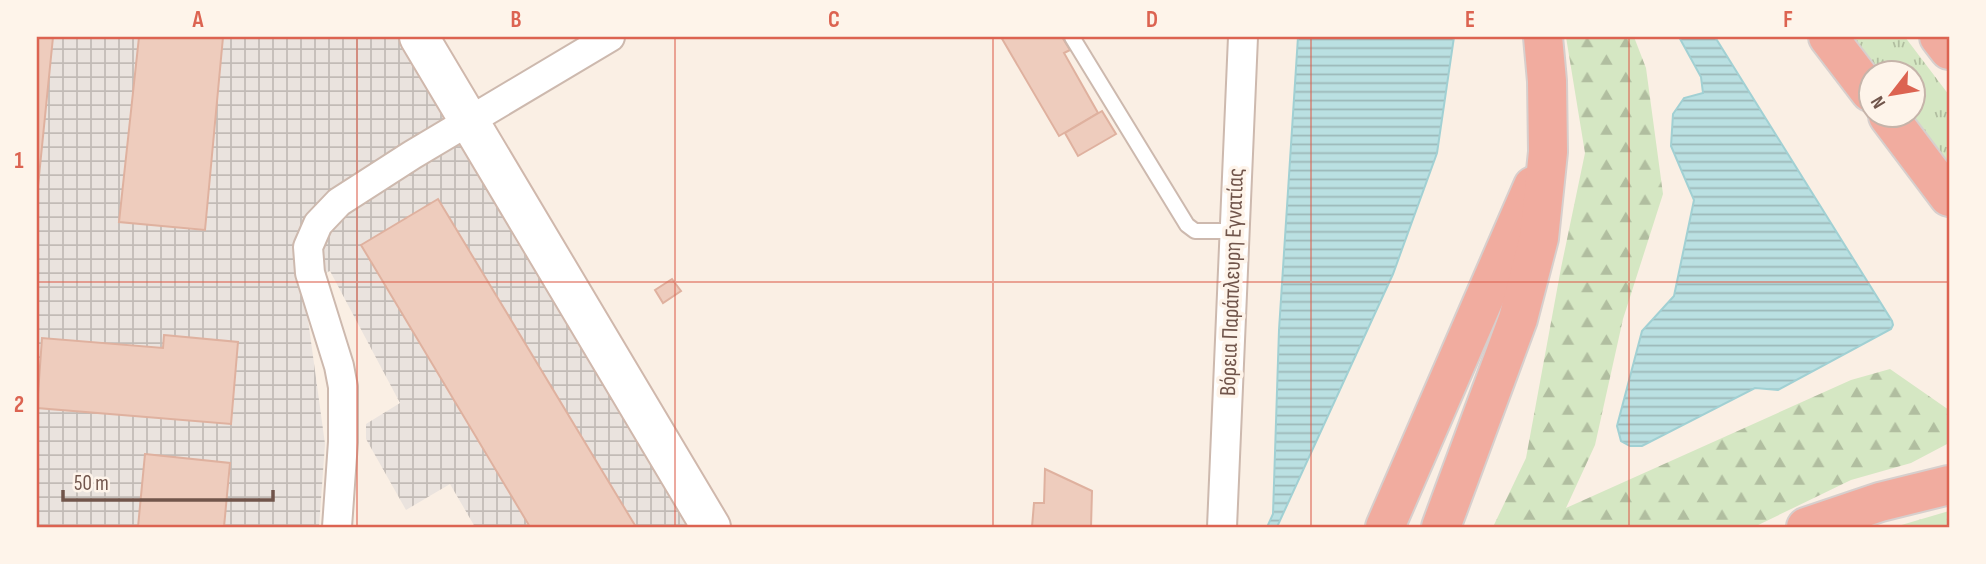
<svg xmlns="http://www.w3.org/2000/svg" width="1986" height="564" font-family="'Sofia Sans Condensed',sans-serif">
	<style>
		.industrial { fill: url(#industrial-grid) }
		.grass { fill: url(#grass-tufts) }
		.forest { fill: url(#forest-firs) }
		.water { fill: url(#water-rules); stroke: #a1d0d3; stroke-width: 2 }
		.building { fill: #eeccbd; stroke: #dfb19f; stroke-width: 2 }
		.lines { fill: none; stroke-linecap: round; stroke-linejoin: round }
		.lane-casing { stroke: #cdb9ae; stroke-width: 18 }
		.street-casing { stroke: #cdb9ae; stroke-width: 32 }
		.secondary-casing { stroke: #d0b8ac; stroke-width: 42 }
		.highway-casing { stroke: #d7cfcd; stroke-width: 42 }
		.lane { stroke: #fff; stroke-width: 14 }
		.street { stroke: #fff; stroke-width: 28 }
		.secondary { stroke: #fff; stroke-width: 38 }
		.highway { stroke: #f1ac9f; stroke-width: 38 }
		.grid { fill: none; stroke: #dc6351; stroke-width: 2; stroke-opacity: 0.55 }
		.labels { text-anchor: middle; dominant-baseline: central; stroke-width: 7; stroke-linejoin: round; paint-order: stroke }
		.street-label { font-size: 23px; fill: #71554b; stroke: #fef4ea }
		.neatline { fill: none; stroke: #dc6351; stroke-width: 2.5 }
		.grid-label { font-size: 23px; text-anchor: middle; font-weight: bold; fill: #dc6351 }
	</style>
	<defs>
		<pattern id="industrial-grid" width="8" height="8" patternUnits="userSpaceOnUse" patternTransform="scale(1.75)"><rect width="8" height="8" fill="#eae3de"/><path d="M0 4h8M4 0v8" fill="none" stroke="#c2bbb6"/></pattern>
		<pattern id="grass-tufts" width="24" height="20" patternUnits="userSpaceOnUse" patternTransform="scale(1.75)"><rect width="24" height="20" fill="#d5e7c3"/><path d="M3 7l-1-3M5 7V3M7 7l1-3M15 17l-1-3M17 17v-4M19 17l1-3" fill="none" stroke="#b1bea0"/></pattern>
		<pattern id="forest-firs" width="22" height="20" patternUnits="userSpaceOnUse" patternTransform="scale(1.75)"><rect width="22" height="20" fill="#d5e7c3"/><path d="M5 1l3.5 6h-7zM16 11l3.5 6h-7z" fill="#b1bea0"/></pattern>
		<pattern id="water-rules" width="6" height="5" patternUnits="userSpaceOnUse" patternTransform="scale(1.75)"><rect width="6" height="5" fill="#bae0e2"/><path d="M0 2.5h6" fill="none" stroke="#9cb8b9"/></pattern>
	</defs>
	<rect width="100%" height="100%" fill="#faefe4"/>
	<!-- industrial -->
	<path class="industrial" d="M37,37H403L691,527H475L450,484L406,510L366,439V424L400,403L330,271L303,283L325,444L319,527H37Z"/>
	<!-- grass -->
	<path class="grass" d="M1853,37H1905L1949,95V166L1912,116V74L1880,73Z"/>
	<!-- forest -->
	<g class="forest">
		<path d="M1566,37H1634L1646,68L1663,194L1623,319L1595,445L1566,508L1851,380L1890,369L1949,410V443L1911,463L1851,480L1754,527H1493L1526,458L1561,268L1585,153Z"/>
		<path d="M1949,511V527H1895L1898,526Z"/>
	</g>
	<!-- water -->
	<g class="water">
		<path d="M1298,37H1454L1437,153L1393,274L1277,527H1269L1268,525L1273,514L1279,330Z"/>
		<path d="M1679,37H1715L1892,321L1893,325L1891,329L1778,390L1755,388L1642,446H1630L1621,441L1617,426L1642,331L1674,296L1694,200L1671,146L1673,114L1684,98L1703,93L1701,77Z"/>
	</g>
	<!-- building -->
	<g class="building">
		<path d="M37,37H53L38,186H37Z"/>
		<path d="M139,37H223L205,230L119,222Z"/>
		<path d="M1001,37H1062L1070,50L1064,53L1098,113L1059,136Z"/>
		<path d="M1102,111L1116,134L1078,156L1065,133Z"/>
		<path d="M438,199L636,527H530L361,245Z"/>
		<path d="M672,279L681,291L663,303L655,290Z"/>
		<path d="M164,335L238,342L231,424L37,408L42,338L163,348Z"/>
		<path d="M145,454L230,463L224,527H138Z"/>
		<path d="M1045,469L1092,491L1091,527H1032L1034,503H1044Z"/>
	</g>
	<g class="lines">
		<defs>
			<path id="lane" d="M1072,37L1187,225L1195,231H1234"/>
			<g id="street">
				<path d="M337,527L343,442V387L339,366L310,273L308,247L318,224L339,202L412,155L610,37"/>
				<path d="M1222,527L1243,37"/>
			</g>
			<path id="secondary" d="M419,37L711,527"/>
			<g id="highway">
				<path d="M1828,37L1870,92"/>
				<path d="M1939,37L1949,50"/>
				<path d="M1888,116L1949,197"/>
				<path d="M1385,527L1533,186"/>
				<path d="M1441,527L1518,319L1539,238L1548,152L1547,81L1543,37"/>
				<path d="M1806,527L1880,502L1949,485"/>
			</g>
		</defs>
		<!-- lane casing -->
		<use href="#lane" class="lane-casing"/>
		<!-- street casing -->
		<use href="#street" class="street-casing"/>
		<!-- secondary casing -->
		<use href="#secondary" class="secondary-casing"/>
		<!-- highway casing -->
		<use href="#highway" class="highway-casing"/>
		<!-- lane -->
		<use href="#lane" class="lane"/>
		<!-- street -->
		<use href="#street" class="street"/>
		<!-- secondary -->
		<use href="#secondary" class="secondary"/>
		<!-- highway -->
		<use href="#highway" class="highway"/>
	</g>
	<!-- grid -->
	<path class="grid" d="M357,37V527M675,37V527M993,37V527M1311,37V527M1629,37V527M37,282H1949"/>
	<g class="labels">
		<!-- street labels -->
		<g class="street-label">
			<text transform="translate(1232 282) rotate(-88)">Βόρεια Παράπλευρη Εγνατίας</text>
		</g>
	</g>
	<!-- border -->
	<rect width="1986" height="564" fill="none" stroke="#fef4ea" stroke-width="77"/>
	<!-- north arrow -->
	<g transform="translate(1892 94) rotate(239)"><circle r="33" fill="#fef4ea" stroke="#c6b4aa" stroke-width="2"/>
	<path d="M0-5L12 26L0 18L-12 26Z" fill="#dc6351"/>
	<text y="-10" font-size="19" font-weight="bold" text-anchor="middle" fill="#71554b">N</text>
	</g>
	<!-- scale -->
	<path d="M63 490v10h210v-10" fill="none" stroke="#71554b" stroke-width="3.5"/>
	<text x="74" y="490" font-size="21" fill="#71554b" stroke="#fef4ea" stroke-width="5" paint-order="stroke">50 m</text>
	<rect x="38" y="38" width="1910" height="488" class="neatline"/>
	<g class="grid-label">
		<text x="198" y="27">A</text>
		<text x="516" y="27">B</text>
		<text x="834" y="27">C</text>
		<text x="1152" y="27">D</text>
		<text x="1470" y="27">E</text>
		<text x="1788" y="27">F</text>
		<text x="19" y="168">1</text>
		<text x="19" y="412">2</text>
	</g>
</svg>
